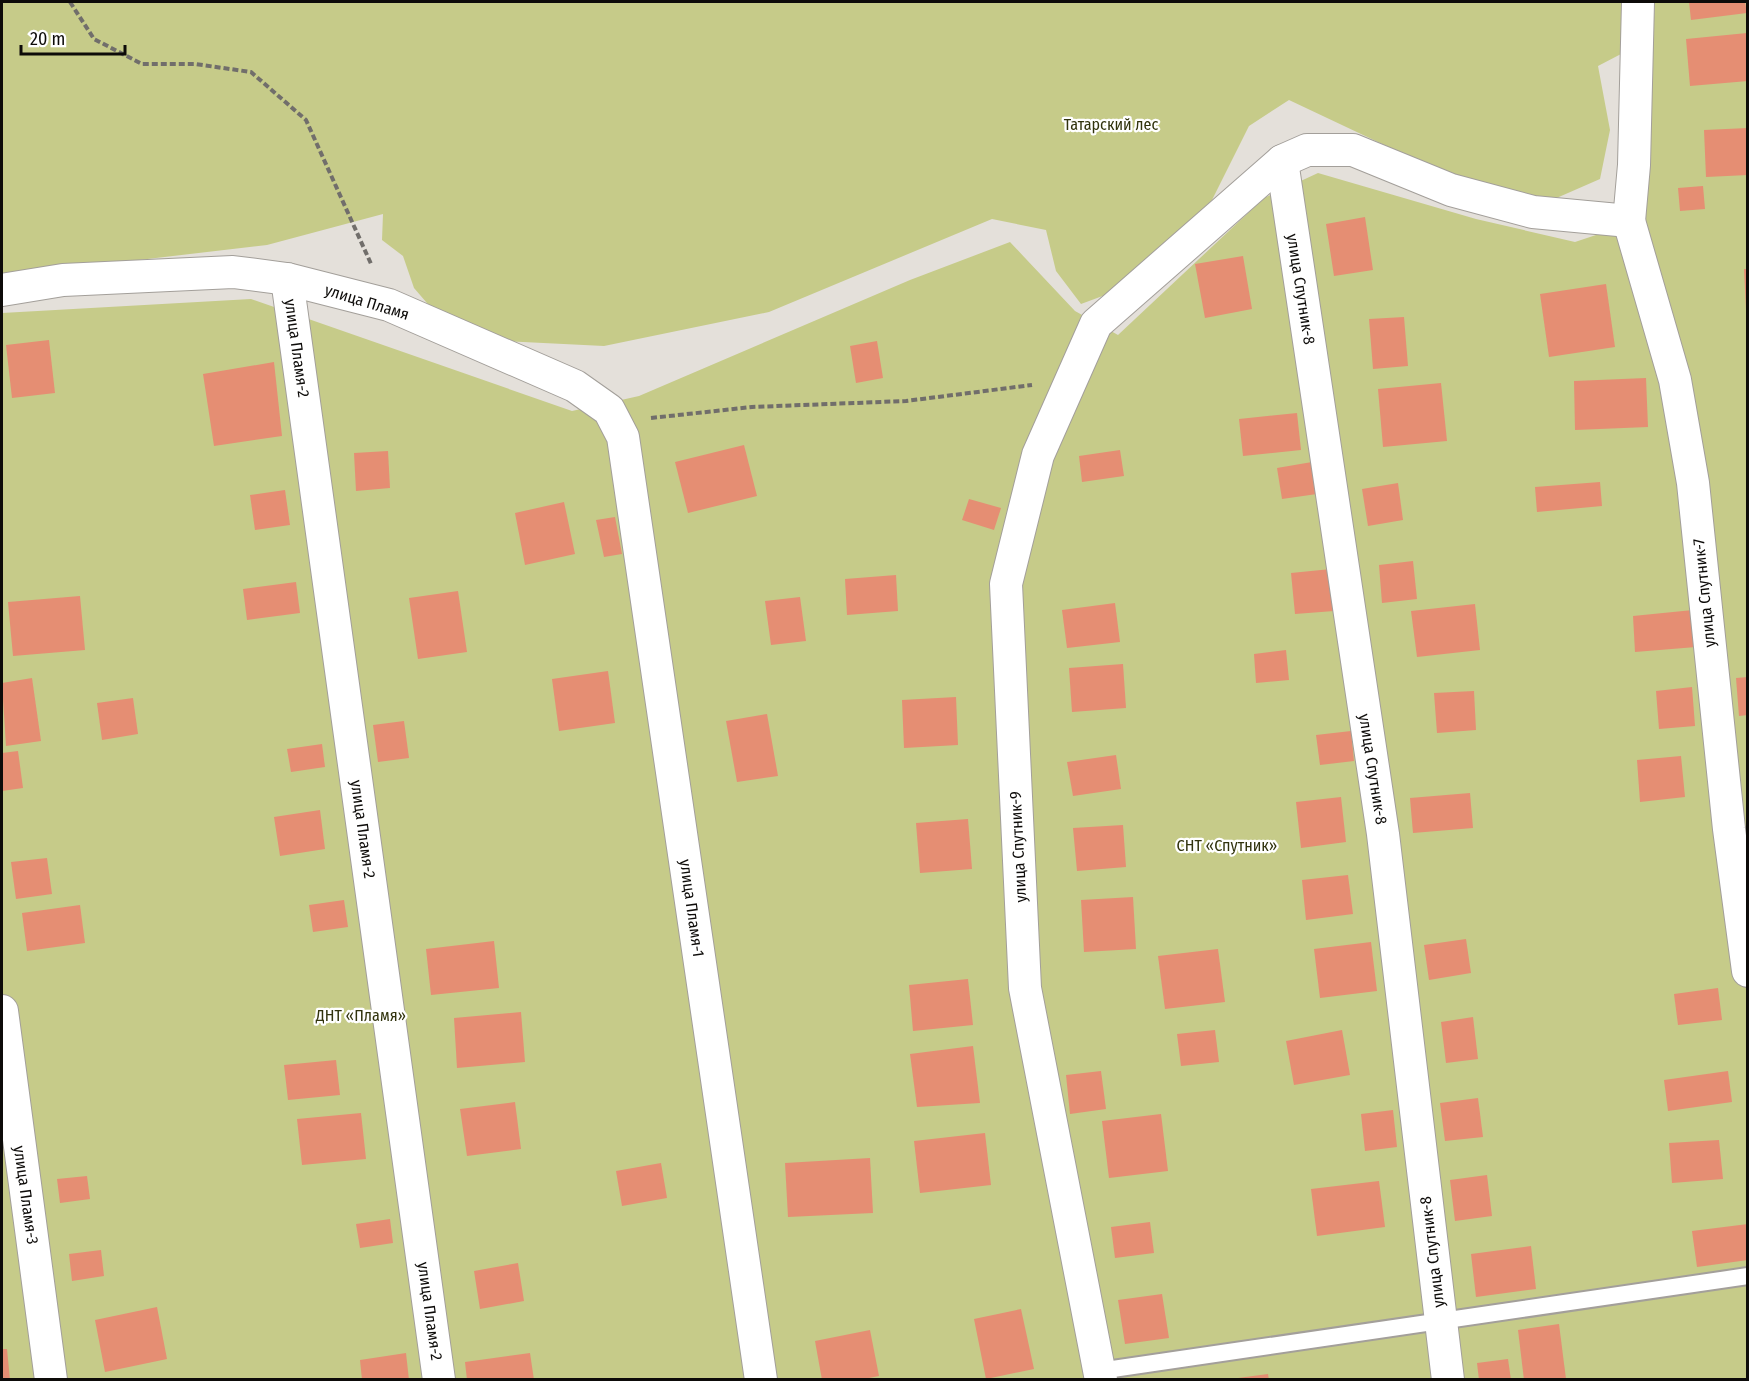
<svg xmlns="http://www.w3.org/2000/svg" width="1749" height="1381" font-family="'Fira Sans Condensed',sans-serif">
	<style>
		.green { fill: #c6cb89 }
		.building { fill: #e58e73 }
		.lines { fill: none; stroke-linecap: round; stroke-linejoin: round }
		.service-casing { stroke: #a39f9a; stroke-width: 20 }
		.minor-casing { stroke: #a39f9a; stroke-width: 34 }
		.path { stroke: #716e6b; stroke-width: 4; stroke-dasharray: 6 3; stroke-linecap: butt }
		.service { stroke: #fff; stroke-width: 16 }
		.minor { stroke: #fff; stroke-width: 32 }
		.labels { text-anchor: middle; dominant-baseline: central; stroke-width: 4.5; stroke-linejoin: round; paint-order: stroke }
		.park-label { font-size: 16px; fill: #31330d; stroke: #fff }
		.street-label { font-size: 16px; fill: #0d0b09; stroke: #fff }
	</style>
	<rect width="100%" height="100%" fill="#e4e0da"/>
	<!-- green -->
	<g class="green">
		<path d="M2,2H1623L1621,54L1598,66L1610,130L1600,179L1552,200L1469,185L1289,100L1249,126L1212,200L1116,291L1081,304L1056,271L1046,230L992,219L769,312L604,346L502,341L439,317L414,288L403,256L382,240L383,214L267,245L2,276Z"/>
		<path d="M1655,2H1747V1379L2,1380V313L251,299L572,411L639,396L910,280L1010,242L1075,311L1118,335L1264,198L1318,173L1476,219L1575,242L1641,220Z"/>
	</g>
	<!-- building -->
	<g class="building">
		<path d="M1689,2H1745L1747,13L1691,20Z"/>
		<path d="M1747,33L1748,81L1690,86L1686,39Z"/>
		<path d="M1748,128V175L1706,177L1704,130Z"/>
		<path d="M1703,186L1705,209L1680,211L1678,188Z"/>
		<path d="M1365,217L1373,270L1334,276L1326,224Z"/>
		<path d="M1243,256L1252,309L1205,318L1195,264Z"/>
		<path d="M1744,269H1748V309H1746Z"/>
		<path d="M1606,284L1615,347L1549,357L1540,294Z"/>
		<path d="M1404,317L1408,366L1373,369L1369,319Z"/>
		<path d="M49,340L55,393L12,398L6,345Z"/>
		<path d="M877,341L883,378L856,383L850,346Z"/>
		<path d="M274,362L282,436L214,446L203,374Z"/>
		<path d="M1646,378L1648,427L1575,430L1574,381Z"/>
		<path d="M1441,383L1447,441L1383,447L1378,389Z"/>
		<path d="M1297,413L1301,450L1243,456L1239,419Z"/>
		<path d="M744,445L757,496L688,513L675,462Z"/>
		<path d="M1120,450L1124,476L1082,482L1079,456Z"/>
		<path d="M388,451L390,488L356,491L354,453Z"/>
		<path d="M1312,462L1317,494L1282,499L1277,468Z"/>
		<path d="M1600,482L1602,506L1537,512L1535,487Z"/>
		<path d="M1398,483L1403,520L1368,526L1362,489Z"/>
		<path d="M285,490L290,525L255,530L250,495Z"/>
		<path d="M969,499L1001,508L994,530L962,520Z"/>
		<path d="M564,502L575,554L525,565L515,513Z"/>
		<path d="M615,517L622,554L604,557L596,520Z"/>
		<path d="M1413,561L1417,599L1382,603L1379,565Z"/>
		<path d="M1331,569L1334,611L1295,614L1291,573Z"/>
		<path d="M896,575L898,611L847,615L845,579Z"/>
		<path d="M296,582L300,613L247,620L243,589Z"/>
		<path d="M458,591L467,652L418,659L409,598Z"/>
		<path d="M80,596L85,650L13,656L8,602Z"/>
		<path d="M800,597L806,641L771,645L765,601Z"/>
		<path d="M1115,603L1120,642L1067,648L1062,610Z"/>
		<path d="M1475,604L1480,650L1417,657L1411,611Z"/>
		<path d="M1693,610L1696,647L1635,652L1633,616Z"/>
		<path d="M1286,650L1289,680L1256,683L1254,654Z"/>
		<path d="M1123,664L1126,708L1072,712L1069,668Z"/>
		<path d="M608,671L615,723L559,731L552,679Z"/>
		<path d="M1748,677V715L1739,716L1736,678Z"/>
		<path d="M32,678L41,741L6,746L2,683Z"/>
		<path d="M1692,687L1695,726L1659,729L1656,691Z"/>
		<path d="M1474,691L1476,730L1437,733L1434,693Z"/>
		<path d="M956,697L958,745L904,748L902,700Z"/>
		<path d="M133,698L138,734L102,740L97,703Z"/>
		<path d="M767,714L778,776L737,782L726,721Z"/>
		<path d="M404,721L409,758L378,762L373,725Z"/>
		<path d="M1351,731L1354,761L1320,765L1316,735Z"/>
		<path d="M322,744L325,767L291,772L287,749Z"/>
		<path d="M18,751L23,788L2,791V753Z"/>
		<path d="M1116,755L1121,789L1073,796L1067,762Z"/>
		<path d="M1681,756L1685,797L1640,802L1637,760Z"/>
		<path d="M1470,793L1473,828L1413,833L1410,798Z"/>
		<path d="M1341,797L1346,842L1301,848L1296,802Z"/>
		<path d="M320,810L325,849L280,856L274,817Z"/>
		<path d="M968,819L972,869L920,873L916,823Z"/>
		<path d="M1123,825L1126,867L1077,871L1073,828Z"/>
		<path d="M47,858L52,894L16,899L11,862Z"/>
		<path d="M1348,875L1353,914L1306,920L1302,880Z"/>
		<path d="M1133,897L1136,949L1084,952L1081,900Z"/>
		<path d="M344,900L348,927L313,932L309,905Z"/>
		<path d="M80,905L85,943L27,951L22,913Z"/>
		<path d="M1466,939L1471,973L1429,980L1424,945Z"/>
		<path d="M494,941L499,988L431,995L426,949Z"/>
		<path d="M1371,942L1377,991L1320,998L1314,949Z"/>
		<path d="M1218,949L1225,1002L1165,1009L1158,956Z"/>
		<path d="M968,979L973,1025L913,1031L909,985Z"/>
		<path d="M1718,988L1722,1020L1678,1025L1674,994Z"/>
		<path d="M521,1012L525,1062L457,1068L454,1018Z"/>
		<path d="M1473,1017L1478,1059L1446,1063L1441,1022Z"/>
		<path d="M1215,1030L1219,1062L1181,1066L1177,1034Z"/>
		<path d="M1342,1030L1350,1075L1294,1085L1286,1041Z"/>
		<path d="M973,1046L980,1103L917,1107L910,1054Z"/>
		<path d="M336,1060L340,1095L288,1100L284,1065Z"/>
		<path d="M1101,1071L1106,1109L1070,1114L1066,1075Z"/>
		<path d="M1728,1071L1732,1102L1668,1111L1664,1080Z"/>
		<path d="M1478,1098L1483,1137L1445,1141L1440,1103Z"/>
		<path d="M515,1102L521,1149L467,1156L460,1109Z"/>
		<path d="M1393,1110L1397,1147L1365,1151L1361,1114Z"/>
		<path d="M361,1113L366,1159L302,1165L297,1119Z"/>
		<path d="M1161,1114L1168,1171L1109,1178L1102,1121Z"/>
		<path d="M985,1133L991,1185L920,1193L914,1141Z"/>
		<path d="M1719,1140L1723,1179L1672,1183L1669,1143Z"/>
		<path d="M870,1158L873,1213L788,1217L785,1163Z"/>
		<path d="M661,1163L667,1198L622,1206L616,1171Z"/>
		<path d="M1487,1175L1492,1216L1455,1221L1450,1180Z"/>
		<path d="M87,1176L90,1199L60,1203L57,1179Z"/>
		<path d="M1379,1181L1385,1227L1317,1236L1311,1189Z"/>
		<path d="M390,1219L393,1243L360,1248L356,1224Z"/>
		<path d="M1150,1222L1154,1253L1115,1258L1111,1227Z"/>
		<path d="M1748,1224V1260L1697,1267L1692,1231Z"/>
		<path d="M1531,1246L1536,1289L1476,1297L1471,1254Z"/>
		<path d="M101,1250L104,1276L72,1281L69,1254Z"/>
		<path d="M518,1263L524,1301L480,1309L474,1271Z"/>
		<path d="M1162,1294L1169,1338L1125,1344L1118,1300Z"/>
		<path d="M157,1307L167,1359L105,1372L95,1320Z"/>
		<path d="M1021,1309L1034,1369L986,1379L974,1319Z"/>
		<path d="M1559,1324L1566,1379L1524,1380L1518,1330Z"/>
		<path d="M870,1330L879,1376L859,1380H822L815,1341Z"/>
		<path d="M2,1349H7L10,1380H2Z"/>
		<path d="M406,1353L409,1380H362L360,1360Z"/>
		<path d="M530,1353L534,1380H467L465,1362Z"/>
		<path d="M1508,1359L1511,1380H1479L1477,1363Z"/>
		<path d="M1268,1374L1269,1380H1238V1378Z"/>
	</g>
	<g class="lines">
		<defs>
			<path id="service" d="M1099,1371L1748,1276"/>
			<g id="minor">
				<path d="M1282,161L1383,834L1448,1380"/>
				<path d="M1629,221L1675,380L1693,483L1729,829L1748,971"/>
				<path d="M287,279L439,1380"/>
				<path d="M2,290L63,280L233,272L287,279L389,305L575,386L609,410L623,437L761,1380"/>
				<path d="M2,1011L51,1380"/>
				<path d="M1101,1380L1025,988L1006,584L1038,455L1096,324L1282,161L1307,150H1353L1451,190L1533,212L1629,221L1634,165L1638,2"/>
			</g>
		</defs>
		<!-- service casing -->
		<use href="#service" class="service-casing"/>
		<!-- minor casing -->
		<use href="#minor" class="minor-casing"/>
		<!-- path -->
		<g class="path">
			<path d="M70,2L94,39L142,64H195L251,72L306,120L372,266"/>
			<path d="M651,418L752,407L906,401L1032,385"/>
		</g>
		<!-- service -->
		<use href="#service" class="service"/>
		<!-- minor -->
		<use href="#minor" class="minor"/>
	</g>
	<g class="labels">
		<!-- park labels -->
		<g class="park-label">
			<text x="1111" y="124">Татарский лес</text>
			<text x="1227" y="845">СНТ «Спутник»</text>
			<text x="361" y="1015">ДНТ «Пламя»</text>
		</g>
		<!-- street labels -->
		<g class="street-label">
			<text transform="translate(1301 289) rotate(81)">улица Спутник-8</text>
			<text transform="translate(367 302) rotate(17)">улица Пламя</text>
			<text transform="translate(297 348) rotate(82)">улица Пламя-2</text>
			<text transform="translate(1704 593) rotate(-96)">улица Спутник-7</text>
			<text transform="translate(1373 769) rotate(81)">улица Спутник-8</text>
			<text transform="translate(363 829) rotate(82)">улица Пламя-2</text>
			<text transform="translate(1018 847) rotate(-93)">улица Спутник-9</text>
			<text transform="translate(692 908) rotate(82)">улица Пламя-1</text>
			<text transform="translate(26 1195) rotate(82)">улица Пламя-3</text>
			<text transform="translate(1432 1252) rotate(-97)">улица Спутник-8</text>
			<text transform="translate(430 1311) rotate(82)">улица Пламя-2</text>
		</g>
	</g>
	<!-- border -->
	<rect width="1749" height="1381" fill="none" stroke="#0d0b09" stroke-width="6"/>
	<!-- scale -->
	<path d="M21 45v9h104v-9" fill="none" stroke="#0d0b09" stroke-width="3"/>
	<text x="30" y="45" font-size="18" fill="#0d0b09" stroke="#ffffff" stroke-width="4.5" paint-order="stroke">20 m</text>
</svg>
